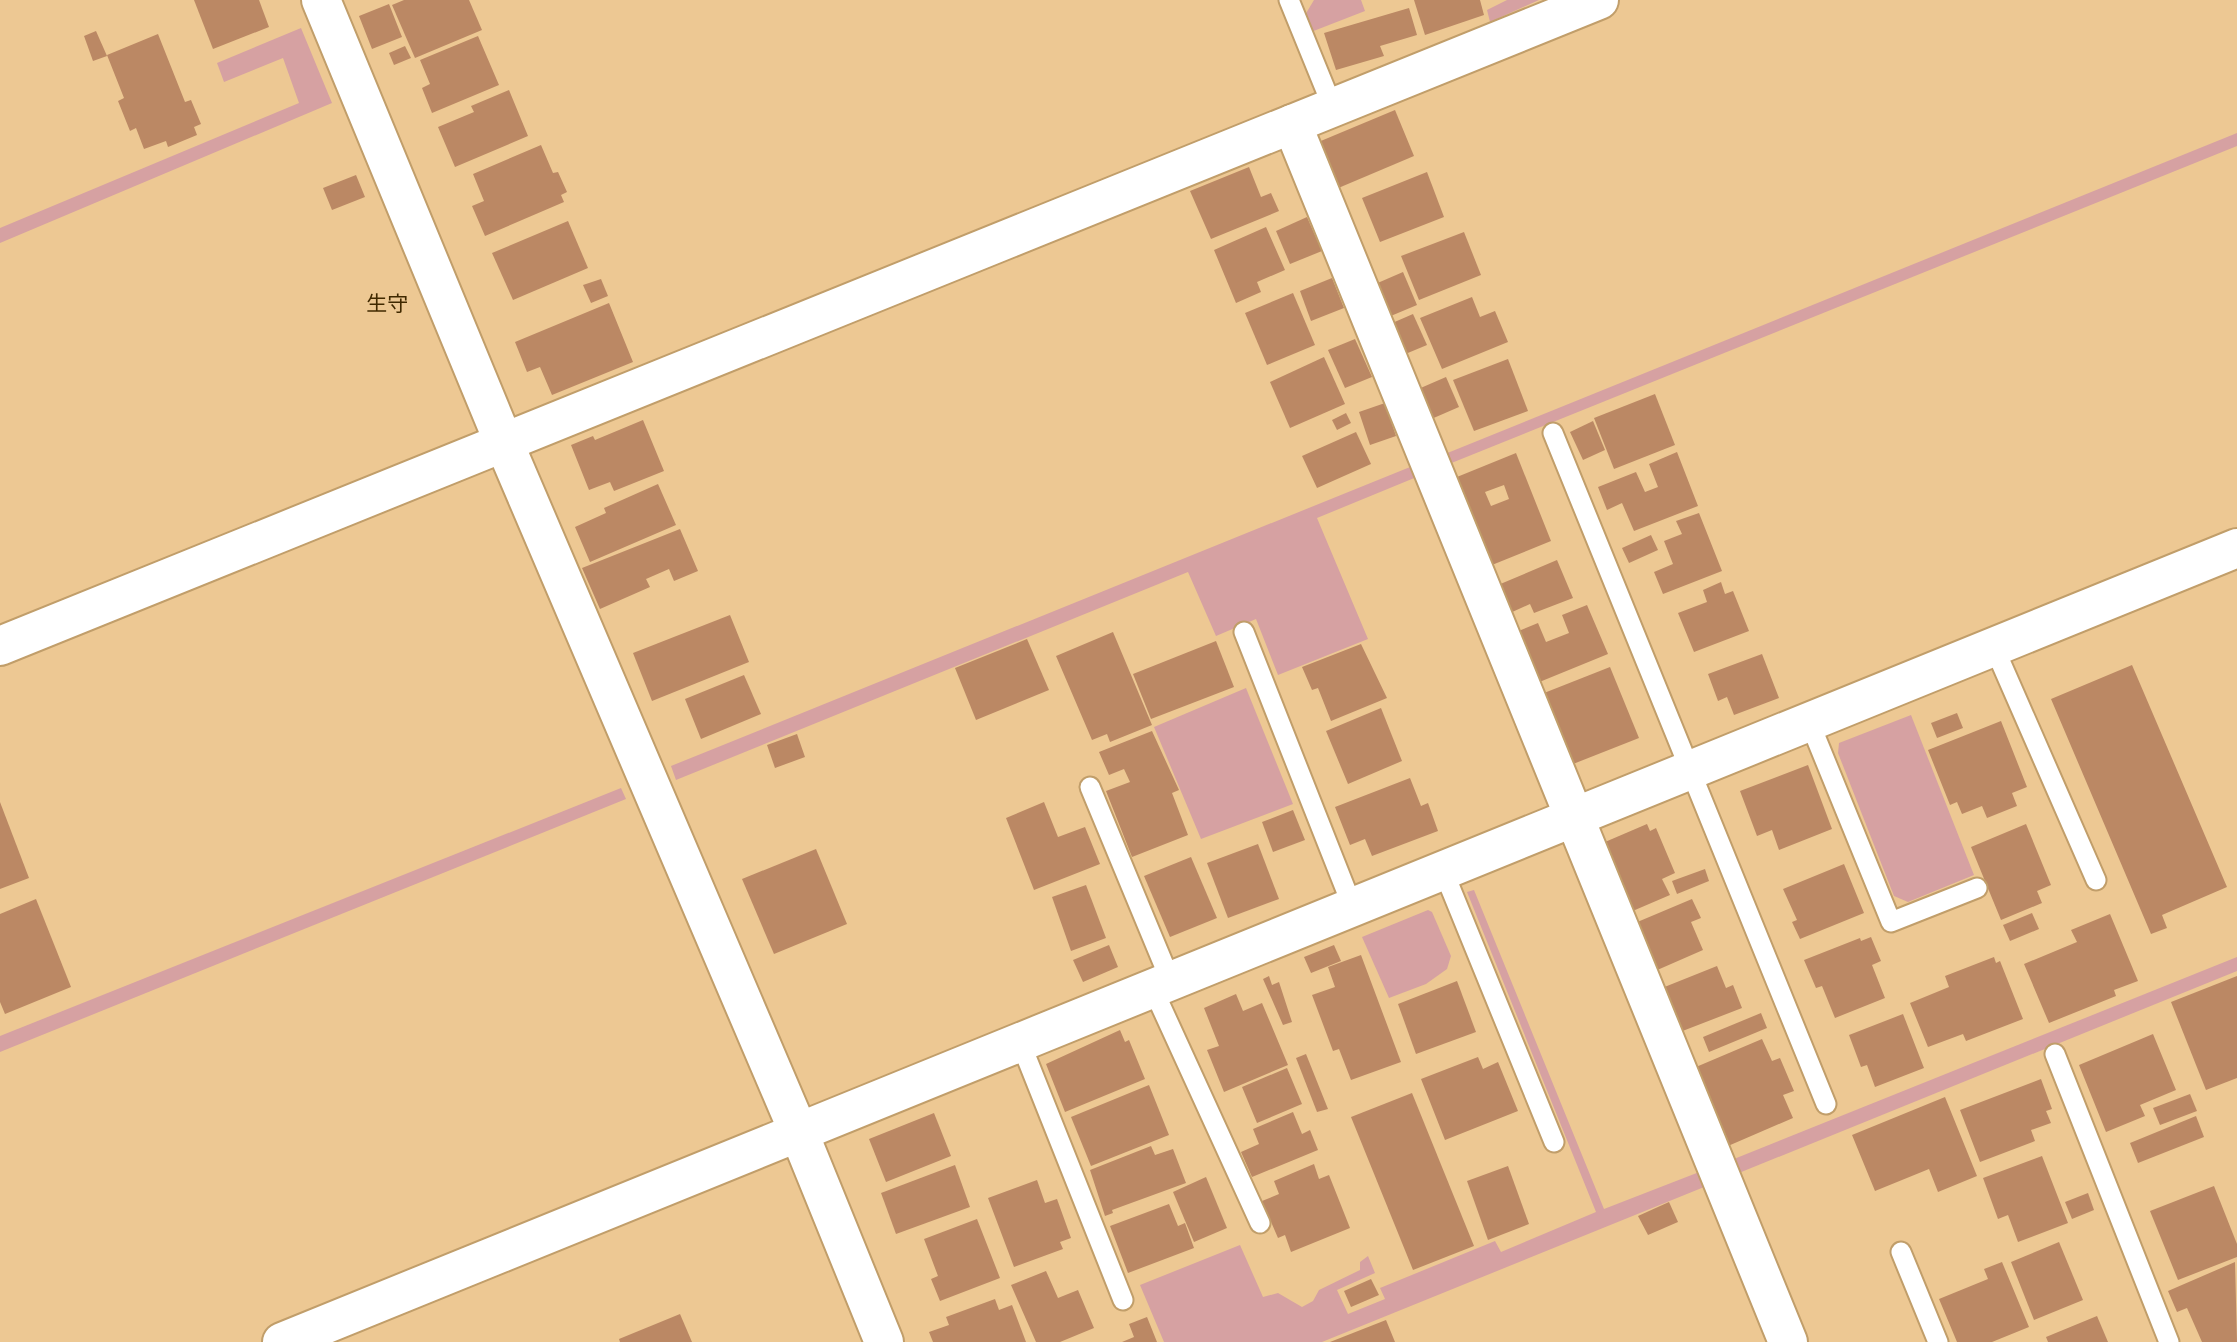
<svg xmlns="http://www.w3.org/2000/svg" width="2237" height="1342" font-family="'Fira Sans Condensed','Noto Sans JP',sans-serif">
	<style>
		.green { fill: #d6a1a2 }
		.building { fill: #bb8864; fill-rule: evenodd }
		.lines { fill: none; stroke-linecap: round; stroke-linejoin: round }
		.lane-casing { stroke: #c19e6a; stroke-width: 23 }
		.street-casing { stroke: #c19e6a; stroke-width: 42 }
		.secondary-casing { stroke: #c19e6a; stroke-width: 42 }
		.lane { stroke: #fff; stroke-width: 19 }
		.street { stroke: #fff; stroke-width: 38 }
		.secondary { stroke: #fff; stroke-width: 38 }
		.labels { text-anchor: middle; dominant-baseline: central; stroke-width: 5; stroke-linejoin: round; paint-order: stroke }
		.quarter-label { font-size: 21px; fill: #402900; stroke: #edc893 }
	</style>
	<rect width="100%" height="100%" fill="#edc893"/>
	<!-- green -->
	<g class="green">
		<path d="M1314,0H1361L1365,11L1311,32L1305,15Z"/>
		<path d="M1507,0H1539L1490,22L1487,10Z"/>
		<path d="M301,28L332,103L0,243V228L299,103L283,58L224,82L217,63Z"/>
		<path d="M2237,133V146L1444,466L1440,456Z"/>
		<path d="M1420,463L1424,474L1317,518L1368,639L1278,675L1256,619L1216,636L1188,572L676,780L671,766Z"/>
		<path d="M1246,688L1293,804L1201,839L1154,727Z"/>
		<path d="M1911,715L1974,875L1908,902L1894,896L1838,753L1839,743Z"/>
		<path d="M621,788L626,799L0,1052V1036Z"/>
		<path d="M1474,890L1604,1209L1707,1169L1714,1183L1322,1342H1164L1140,1285L1240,1245L1263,1297L1278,1293L1302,1307L1313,1301L1319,1290L1360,1270V1262L1368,1256L1375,1273L1337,1290L1348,1314L1385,1299L1380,1288L1495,1241L1501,1252L1596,1212L1467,892Z"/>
		<path d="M1428,910L1432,912L1451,956L1447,969L1426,984L1389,998L1362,937Z"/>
		<path d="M2237,957V971L1729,1177L1724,1163Z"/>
	</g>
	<!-- building -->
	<g class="building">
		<path d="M194,0H259L269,27L213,49Z"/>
		<path d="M404,0H469L482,30L415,58L392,5Z"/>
		<path d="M1414,0H1480L1484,15L1425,35Z"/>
		<path d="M389,4L402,37L372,49L359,16Z"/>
		<path d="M1409,8L1417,35L1380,46L1384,56L1336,70L1324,33Z"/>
		<path d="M96,31L107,56L93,61L84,36Z"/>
		<path d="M158,34L185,102L191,100L201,124L194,127L197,135L168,147L166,141L144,149L136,128L130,131L118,101L124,98L107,55Z"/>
		<path d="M478,36L499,85L432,113L422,88L430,84L420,60Z"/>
		<path d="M405,46L411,58L394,65L389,53Z"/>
		<path d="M509,90L528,136L455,167L438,127L474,112L471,106Z"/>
		<path d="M1395,110L1414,156L1336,189L1316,143Z"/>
		<path d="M541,145L553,173L558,172L567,192L561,195L564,202L485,236L472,206L484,201L473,174Z"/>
		<path d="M1249,167L1261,197L1271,193L1279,211L1211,239L1190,191Z"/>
		<path d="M1427,172L1444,217L1380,242L1362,198Z"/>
		<path d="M356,175L365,197L332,210L323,188Z"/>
		<path d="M1307,217L1322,251L1290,264L1276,231Z"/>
		<path d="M568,221L588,268L513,300L492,253Z"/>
		<path d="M1266,227L1285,270L1257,282L1261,292L1236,303L1214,250Z"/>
		<path d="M1464,232L1481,275L1419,300L1401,256Z"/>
		<path d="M1403,272L1417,305L1386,318L1373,285Z"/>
		<path d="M1332,278L1344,308L1311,321L1300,291Z"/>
		<path d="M601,279L608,296L591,303L583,285Z"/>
		<path d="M1293,293L1315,345L1267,365L1245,313Z"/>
		<path d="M1472,297L1480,317L1495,311L1508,342L1442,369L1420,318Z"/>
		<path d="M609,303L633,362L552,395L540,367L527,372L515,342Z"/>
		<path d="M1413,314L1427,345L1403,355L1390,324Z"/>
		<path d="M1355,339L1372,377L1345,388L1328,350Z"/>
		<path d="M1324,357L1345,404L1290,428L1270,382Z"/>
		<path d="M1508,359L1528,411L1474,431L1453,380Z"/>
		<path d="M1446,377L1459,407L1429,420L1416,390Z"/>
		<path d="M1655,394L1675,445L1614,469L1594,418Z"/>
		<path d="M1385,403L1396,436L1370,445L1359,412Z"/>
		<path d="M1346,413L1351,423L1337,430L1332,420Z"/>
		<path d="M643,420L664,471L614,491L610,482L589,490L571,445L593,436L595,440Z"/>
		<path d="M1593,421L1605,450L1583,460L1570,432Z"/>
		<path d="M1356,432L1371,464L1317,488L1302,456Z"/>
		<path d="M1677,452L1698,506L1634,531L1622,503L1607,510L1598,487L1636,472L1645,492L1658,487L1649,464Z"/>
		<path d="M1516,453L1551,541L1487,567L1452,479ZM1504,485L1509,499L1491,506L1485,492Z"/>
		<path d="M658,484L676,525L590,562L575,527L606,513L604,508Z"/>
		<path d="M1699,513L1722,571L1663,594L1654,572L1673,564L1664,541L1682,534L1676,521Z"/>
		<path d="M680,529L698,571L674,581L669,569L646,579L650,587L600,609L582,568Z"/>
		<path d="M1651,535L1658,550L1629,563L1622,548Z"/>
		<path d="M1557,560L1573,598L1534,613L1530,604L1510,613L1498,585Z"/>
		<path d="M1721,582L1725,594L1733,591L1749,631L1694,652L1678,613L1707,602L1703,590Z"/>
		<path d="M1587,605L1608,654L1537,683L1516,632L1538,623L1546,642L1569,633L1562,615Z"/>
		<path d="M730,615L749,662L652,701L633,653Z"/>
		<path d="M1113,632L1152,725L1110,742L1107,734L1092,740L1056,656Z"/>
		<path d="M1027,639L1049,690L976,720L955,668Z"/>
		<path d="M1216,641L1234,687L1151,719L1133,674Z"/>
		<path d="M1361,644L1387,698L1331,721L1318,688L1312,690L1302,667Z"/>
		<path d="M1762,654L1779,698L1734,715L1727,697L1718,701L1708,674Z"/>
		<path d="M2132,665L2227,887L2162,915L2167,928L2151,934L2051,699Z"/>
		<path d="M1610,667L1639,738L1568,766L1539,695Z"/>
		<path d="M744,675L761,714L701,739L685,699Z"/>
		<path d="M1381,708L1402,761L1348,784L1326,731Z"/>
		<path d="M1957,713L1963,728L1937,738L1931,723Z"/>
		<path d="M2001,721L2027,787L2012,793L2017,806L1987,818L1982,806L1962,814L1957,802L1950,805L1928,750Z"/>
		<path d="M1152,731L1179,790L1172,793L1188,835L1132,857L1106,791L1130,782L1124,769L1109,775L1099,752Z"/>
		<path d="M797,734L805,757L775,768L767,745Z"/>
		<path d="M1808,765L1832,829L1779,850L1772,830L1757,836L1740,791Z"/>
		<path d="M1410,778L1421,806L1428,803L1438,831L1372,856L1365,839L1350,845L1335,807Z"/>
		<path d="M0,802L29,878L0,889Z"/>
		<path d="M1044,802L1058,837L1085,827L1100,864L1034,890L1006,818Z"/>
		<path d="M1293,810L1305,840L1273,852L1262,822Z"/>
		<path d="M1647,824L1650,831L1656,828L1675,873L1662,879L1670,895L1628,913L1598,845Z"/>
		<path d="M2026,824L2051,885L2037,891L2042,903L2001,920L1971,847Z"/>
		<path d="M1258,844L1279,899L1228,918L1207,863Z"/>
		<path d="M816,849L847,924L774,954L742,879Z"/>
		<path d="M1191,857L1217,918L1170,937L1144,876Z"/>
		<path d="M1844,864L1864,913L1800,939L1792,922L1797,920L1783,889Z"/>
		<path d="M1705,869L1709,881L1677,894L1672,881Z"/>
		<path d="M1086,885L1106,938L1071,951L1052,897Z"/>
		<path d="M36,899L71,987L5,1014L0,1002V914Z"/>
		<path d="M1692,899L1701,918L1691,922L1703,950L1655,971L1635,923Z"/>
		<path d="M2032,913L2039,929L2010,941L2003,925Z"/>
		<path d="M2110,914L2138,981L2114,990L2116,996L2049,1023L2024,964L2077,942L2071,930Z"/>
		<path d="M1871,937L1881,961L1872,965L1885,998L1835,1018L1822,986L1816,988L1804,960L1860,938L1861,941Z"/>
		<path d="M1109,945L1118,967L1083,982L1073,960Z"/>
		<path d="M1334,945L1341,961L1311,973L1304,957Z"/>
		<path d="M1361,955L1401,1062L1351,1080L1339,1049L1333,1051L1312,995L1335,987L1328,967Z"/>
		<path d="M1994,957L1996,963L2000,961L2023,1019L1966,1041L1963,1034L1928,1047L1910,1003L1949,987L1945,976Z"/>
		<path d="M1717,966L1726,988L1733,985L1742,1008L1680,1032L1662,988Z"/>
		<path d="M1269,976L1272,985L1279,982L1292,1022L1283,1025L1263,979Z"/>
		<path d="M2237,976V1078L2206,1090L2171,1002Z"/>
		<path d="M1457,981L1476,1032L1416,1054L1398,1004Z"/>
		<path d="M1236,994L1243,1011L1262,1003L1288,1065L1224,1092L1207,1050L1219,1046L1204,1008Z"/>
		<path d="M1761,1013L1767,1028L1709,1052L1703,1037Z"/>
		<path d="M1903,1014L1924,1068L1875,1087L1867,1065L1861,1067L1849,1035Z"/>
		<path d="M1120,1030L1125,1042L1129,1040L1145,1079L1065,1112L1046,1064Z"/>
		<path d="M2153,1034L2176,1090L2140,1105L2145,1116L2106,1132L2079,1065Z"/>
		<path d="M1762,1039L1772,1061L1780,1058L1794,1091L1783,1095L1793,1118L1728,1146L1696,1067Z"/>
		<path d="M1306,1054L1328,1109L1317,1112L1296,1058Z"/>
		<path d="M1478,1057L1483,1069L1498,1062L1518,1111L1445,1140L1421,1079Z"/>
		<path d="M1287,1068L1302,1104L1257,1123L1242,1087Z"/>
		<path d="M2041,1079L2052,1109L2046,1111L2051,1123L2031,1130L2035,1141L1980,1162L1960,1110Z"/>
		<path d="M1149,1085L1169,1135L1091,1166L1071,1117Z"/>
		<path d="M1412,1093L1474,1246L1413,1270L1351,1117Z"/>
		<path d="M2190,1094L2197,1111L2160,1125L2153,1108Z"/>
		<path d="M1945,1097L1977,1176L1938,1192L1929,1169L1875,1191L1852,1135Z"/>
		<path d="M1293,1112L1302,1134L1310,1130L1318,1150L1252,1177L1241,1152L1259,1144L1253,1129Z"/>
		<path d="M934,1113L951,1156L886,1182L869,1139Z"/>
		<path d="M2196,1116L2204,1137L2138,1163L2130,1143Z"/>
		<path d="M1151,1146L1155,1155L1173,1149L1186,1183L1112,1210L1113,1213L1105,1216L1090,1170Z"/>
		<path d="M2042,1156L2068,1223L2018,1242L2008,1215L1998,1219L1983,1178Z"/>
		<path d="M1314,1164L1319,1179L1329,1175L1350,1228L1291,1252L1285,1235L1278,1238L1262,1201L1279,1194L1274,1181Z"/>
		<path d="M955,1165L970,1207L896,1234L881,1193Z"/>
		<path d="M1508,1166L1529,1224L1488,1240L1467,1181Z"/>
		<path d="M1206,1177L1227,1228L1194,1242L1173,1192Z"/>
		<path d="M1037,1180L1045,1203L1057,1199L1071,1238L1060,1242L1063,1249L1014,1267L988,1198Z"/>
		<path d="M2214,1186L2237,1244V1257L2178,1280L2150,1211Z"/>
		<path d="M2088,1193L2094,1210L2072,1219L2065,1202Z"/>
		<path d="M1669,1202L1678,1222L1648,1235L1638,1216Z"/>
		<path d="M1169,1204L1178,1226L1185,1223L1194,1248L1128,1273L1110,1226Z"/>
		<path d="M977,1219L1000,1278L940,1301L931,1279L938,1276L924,1239Z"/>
		<path d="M2059,1242L2083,1300L2034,1320L2011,1262Z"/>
		<path d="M2002,1262L2029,1327L1992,1342H1957L1939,1299L1988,1279L1984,1269Z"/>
		<path d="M2235,1262L2237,1342H2202L2187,1308L2177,1312L2168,1291Z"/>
		<path d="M1046,1271L1058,1298L1078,1290L1094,1328L1060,1342H1036L1011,1285Z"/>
		<path d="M1371,1279L1379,1295L1351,1307L1344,1291Z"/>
		<path d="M995,1299L999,1310L1012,1305L1026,1342H933L929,1332L949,1325L946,1317Z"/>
		<path d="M680,1314L692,1342H620L619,1339Z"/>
		<path d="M2097,1316L2108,1342H2048L2046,1337Z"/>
		<path d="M1147,1317L1157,1342H1122L1134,1337L1129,1324Z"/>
		<path d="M1386,1320L1395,1342H1330Z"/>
	</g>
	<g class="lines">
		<defs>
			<g id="lane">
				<path d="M1289,0L1333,108"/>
				<path d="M1553,433L1826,1104"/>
				<path d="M1244,632L1353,908"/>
				<path d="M1994,647L2096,880"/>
				<path d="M1809,721L1891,922L1977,888"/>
				<path d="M1090,787L1171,982"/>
				<path d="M1443,870L1554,1142"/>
				<path d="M1153,989L1260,1223"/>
				<path d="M1021,1044L1123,1300"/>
				<path d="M2055,1054L2169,1342"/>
				<path d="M1901,1252L1938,1342"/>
			</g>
			<g id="street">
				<path d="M321,0L504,443L799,1133L884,1342"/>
				<path d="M1292,124L1788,1342"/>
				<path d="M0,646L1599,0"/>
			</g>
			<path id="secondary" d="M282,1342L2237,548"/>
		</defs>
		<!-- lane casing -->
		<use href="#lane" class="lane-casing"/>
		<!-- street casing -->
		<use href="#street" class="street-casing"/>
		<!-- secondary casing -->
		<use href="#secondary" class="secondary-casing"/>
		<!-- lane -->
		<use href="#lane" class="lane"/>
		<!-- street -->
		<use href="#street" class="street"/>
		<!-- secondary -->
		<use href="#secondary" class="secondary"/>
	</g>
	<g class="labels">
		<!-- quarter labels -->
		<g class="quarter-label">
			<text x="387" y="304">生守</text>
		</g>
	</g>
</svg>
